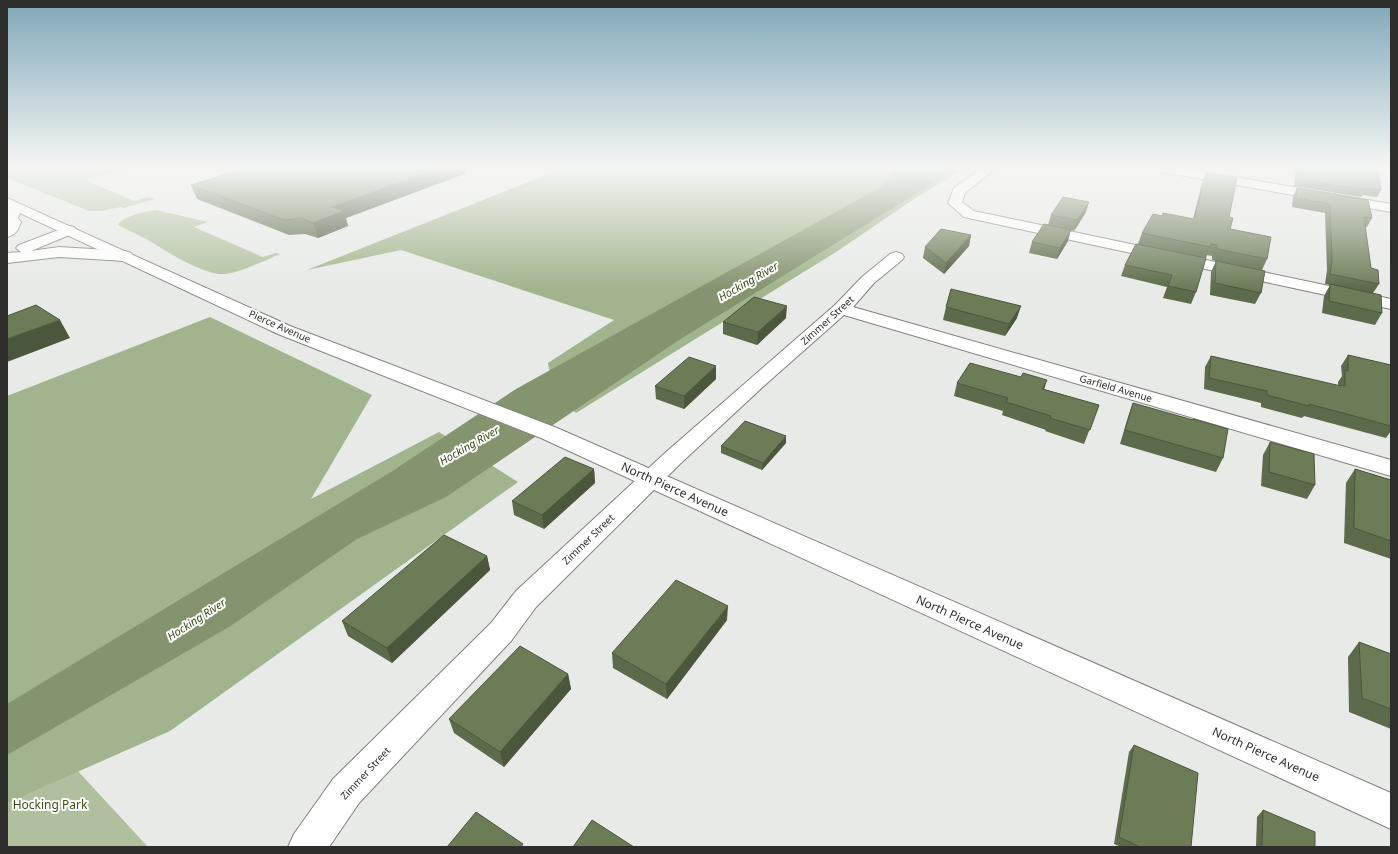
<svg xmlns="http://www.w3.org/2000/svg" width="1398" height="854" font-family="'Noto Sans',sans-serif">
	<style>
		.green { fill: #b0c09f }
		.forest { fill: #a1b48d }
		.water { fill: #83946f }
		.lines { fill: none; stroke-linecap: round; stroke-linejoin: round }
		.minor-casing { stroke: #80827f; stroke-width: 2 }
		.tertiary-casing { stroke: #80827f; stroke-width: 2 }
		.minor { fill: #fff; fill-rule: evenodd }
		.tertiary { fill: #fff; fill-rule: evenodd }
		.wall { fill: #5c6b4b }
		.shaded-wall { fill: #4b573d }
		.building { fill: #6b7c57; stroke: #4b573d }
		.labels { text-anchor: middle; dominant-baseline: central; stroke-width: 4; stroke-linejoin: round; paint-order: stroke }
		.street-label { font-size: 10px; fill: #2d2d2c; stroke: #fff }
		.water-label { font-size: 11px; font-style: italic; fill: #344b11; stroke: #fff }
		.near-street-label { font-size: 12px; fill: #2d2d2c; stroke: #fff }
		.near-park-label { font-size: 12px; fill: #3a5118; stroke: #fff }
	</style>
	<rect width="100%" height="100%" fill="#e8eae7"/>
	<!-- green -->
	<g class="green">
		<path d="M7,169H126L85,180L134,201L149,197L155,199L124,208L121,207L101,211H89L7,178Z"/>
		<path d="M156,210L208,222L194,227L263,257L276,253L280,254C266,260 237,274 222,274C203,274 169,253 153,243C142,236 129,231 118,225C123,216 147,211 156,210Z"/>
		<path d="M17,705L148,847H7V711Z"/>
	</g>
	<!-- forest -->
	<g class="forest">
		<path d="M561,169H964L917,197L836,252L576,413L554,395L548,363L614,320L401,250L307,270Z"/>
		<path d="M210,317L372,395L311,499L439,432L518,482L170,731L7,803V396Z"/>
	</g>
	<!-- water -->
	<path class="water" d="M898,169H956L679,340L446,497L357,539L229,627L7,755V704L391,472L516,389L879,188Z"/>
	<g class="lines">
		<defs>
			<g id="minor">
				<path d="M981,169H995L965,193L962,202L974,211L1391,299V309L964,217L948,203L954,188Z"/>
				<path d="M1161,169H1189L1391,204V212L1167,173L1163,172Z"/>
				<path d="M69,226L74,227L76,230L74,233L31,251L59,247L125,251L131,253L133,256L131,259L125,261L59,257L7,263V253L21,252L16,248L19,245Z"/>
				<path d="M896,252L902,254L904,257L902,260L874,283L853,307L1391,460V476L844,315L766,384L681,463L536,607L511,641L359,803L329,847H288L294,834L333,779L491,623L516,591L665,453L835,305L862,277L890,254Z"/>
			</g>
			<path id="tertiary" d="M7,198L290,326L557,428L1391,793V829L541,438L278,334L20,213L18,218L21,222C18,230 16,235 7,237L8,208L7,207Z"/>
		</defs>
		<!-- minor casing -->
		<use href="#minor" class="minor-casing"/>
		<!-- tertiary casing -->
		<use href="#tertiary" class="tertiary-casing"/>
		<!-- minor -->
		<use href="#minor" class="minor"/>
		<!-- tertiary -->
		<use href="#tertiary" class="tertiary"/>
	</g>
	<!-- wall -->
	<g class="wall">
		<path d="M1296,169H1378L1381,190L1377,197L1363,195L1361,197L1294,186Z"/>
		<path d="M1206,173L1229,217L1230,229L1267,259L1262,270L1261,293L1255,304L1210,295L1211,272L1216,261L1212,260V256L1207,255L1196,292L1191,304L1163,298L1167,287L1121,276L1125,265L1138,244L1142,233L1162,216L1193,219L1202,183Z"/>
		<path d="M464,174L346,218L348,226L318,238L305,234L289,235L197,199L191,185Z"/>
		<path d="M1297,188L1372,218L1367,227H1365L1371,268L1379,284L1373,293L1382,313L1375,325L1322,313L1324,296L1330,285L1325,284L1327,270L1325,213L1292,207L1293,196Z"/>
		<path d="M1086,212L1074,231L1048,225L1051,215Z"/>
		<path d="M971,235L969,246L944,274L923,258L925,247Z"/>
		<path d="M1068,241L1057,259L1029,253L1032,242Z"/>
		<path d="M946,307L1017,318L1005,336L943,320Z"/>
		<path d="M786,318L757,345L723,334V322Z"/>
		<path d="M1348,355L1391,365V431L1386,438L1304,416L1302,418L1261,407V403L1204,389L1205,367L1211,356L1338,386V382L1342,376L1341,366Z"/>
		<path d="M716,366V379L684,409L656,399L655,386Z"/>
		<path d="M957,383L1044,389L1099,405L1084,444L1045,431L1046,430L1002,415L1003,411L954,396Z"/>
		<path d="M1133,403L1223,458L1216,472L1120,444L1128,417Z"/>
		<path d="M1270,442L1315,485L1307,499L1261,486L1263,455Z"/>
		<path d="M786,443L762,470L721,453V446Z"/>
		<path d="M594,469L595,483L544,529L514,515L512,501Z"/>
		<path d="M1355,469L1391,480V559L1344,543L1346,483Z"/>
		<path d="M487,556L490,570L392,663L348,636L342,621Z"/>
		<path d="M727,620L667,699L613,668L612,653Z"/>
		<path d="M1359,642L1391,654V729L1349,712L1348,657Z"/>
		<path d="M568,674L571,689L504,767L454,733L449,719Z"/>
		<path d="M1134,745L1191,847H1121L1114,844L1129,752Z"/>
		<path d="M1263,810L1315,847H1256L1257,817Z"/>
	</g>
	<!-- shaded-wall -->
	<g class="shaded-wall">
		<path d="M438,169H466L464,174L346,218L348,226L318,238L313,223L332,207Z"/>
		<path d="M1089,202L1086,212L1074,231L1077,220Z"/>
		<path d="M1071,230L1068,241L1057,259L1060,248Z"/>
		<path d="M971,235L969,246L944,274L946,263Z"/>
		<path d="M787,306L786,318L757,345L758,332Z"/>
		<path d="M1021,306L1017,318L1005,336L1009,324Z"/>
		<path d="M60,320L70,338L7,362V339Z"/>
		<path d="M716,366V379L684,409V396Z"/>
		<path d="M1047,380L1043,393L1042,389Z"/>
		<path d="M786,436V443L762,470L763,463Z"/>
		<path d="M594,469L595,483L544,529L542,515Z"/>
		<path d="M487,556L490,570L392,663L387,648Z"/>
		<path d="M728,606L727,620L667,699L666,684Z"/>
		<path d="M568,674L571,689L504,767L500,752Z"/>
	</g>
	<!-- building -->
	<g class="building">
		<path d="M245,169H438L332,207L344,211L313,223L301,218L284,220L191,185Z"/>
		<path d="M1298,169H1378L1381,190L1365,188V190L1297,179Z"/>
		<path d="M1206,173L1237,178L1229,217L1233,218L1230,229L1271,237L1267,259L1217,249V245L1211,244L1210,247L1142,233L1153,214L1162,216L1163,213L1194,219Z"/>
		<path d="M1297,188L1368,200L1372,218L1364,217L1371,268L1378,270L1379,284L1330,274L1332,261L1330,204L1296,198Z"/>
		<path d="M1063,197L1089,202L1077,220L1051,215Z"/>
		<path d="M1044,224L1071,230L1060,248L1032,242Z"/>
		<path d="M941,229L971,235L946,263L925,247Z"/>
		<path d="M1136,244L1206,258L1196,292L1168,286L1172,275L1125,265Z"/>
		<path d="M1216,261L1265,271L1261,293L1215,283Z"/>
		<path d="M1330,284L1381,295L1382,313L1329,301Z"/>
		<path d="M951,289L1021,306L1009,324L946,307Z"/>
		<path d="M754,297L787,306L758,332L723,322Z"/>
		<path d="M36,305L60,320L7,339V316Z"/>
		<path d="M1348,355L1391,365V426L1309,404V406L1267,395V391L1209,378L1211,356L1341,386V385L1345,386V370L1348,371Z"/>
		<path d="M689,357L716,366L684,396L655,386Z"/>
		<path d="M970,363L1021,377L1023,373L1047,380L1042,389L1099,405L1090,430L1050,418L1051,416L1006,402L1008,398L957,383Z"/>
		<path d="M1133,403L1193,420V419L1228,429L1223,458L1125,430Z"/>
		<path d="M745,421L786,436L763,463L721,446Z"/>
		<path d="M1270,442L1314,454L1315,485L1269,472Z"/>
		<path d="M565,457L594,469L542,515L512,501Z"/>
		<path d="M1355,469L1391,480V541L1354,528Z"/>
		<path d="M444,535L487,556L387,648L342,621Z"/>
		<path d="M676,580L728,606L666,684L612,653Z"/>
		<path d="M1359,642L1391,654V709L1362,698Z"/>
		<path d="M520,646L568,674L500,752L449,719Z"/>
		<path d="M1134,745L1198,773L1191,847H1140L1119,837Z"/>
		<path d="M1263,810L1315,832V847H1262Z"/>
		<path d="M476,812L523,844L521,847H447Z"/>
		<path d="M592,820L634,847H573Z"/>
	</g>
	<!-- sky -->
	<linearGradient id="sky" x2="0" y2="1"><stop stop-color="#7fa7b8"/><stop offset="0.58" stop-color="#f5f6f4"/><stop offset="1" stop-color="#f5f6f4" stop-opacity="0"/></linearGradient>
	<rect width="1398" height="289" fill="url(#sky)"/>
	<g class="labels">
		<!-- street labels -->
		<g class="street-label">
			<text transform="translate(827 320) rotate(-42)">Zimmer Street</text>
			<text transform="translate(280 326) rotate(24)">Pierce Avenue</text>
			<text transform="translate(1116 388) rotate(16)">Garfield Avenue</text>
			<text transform="translate(588 539) rotate(-44)">Zimmer Street</text>
			<text transform="translate(365 773) rotate(-47)">Zimmer Street</text>
		</g>
		<!-- water labels -->
		<g class="water-label">
			<text transform="translate(748 281) rotate(-30)">Hocking River</text>
			<text transform="translate(469 445) rotate(-30)">Hocking River</text>
			<text transform="translate(196 619) rotate(-33)">Hocking River</text>
		</g>
		<!-- near-street labels -->
		<g class="near-street-label">
			<text transform="translate(675 489) rotate(24)">North Pierce Avenue</text>
			<text transform="translate(970 622) rotate(24)">North Pierce Avenue</text>
			<text transform="translate(1266 754) rotate(24)">North Pierce Avenue</text>
		</g>
		<!-- near-park labels -->
		<g class="near-park-label">
			<text x="50" y="804">Hocking Park</text>
		</g>
	</g>
	<!-- border -->
	<rect width="1398" height="854" fill="none" stroke="#2d2d2c" stroke-width="16"/>
</svg>
